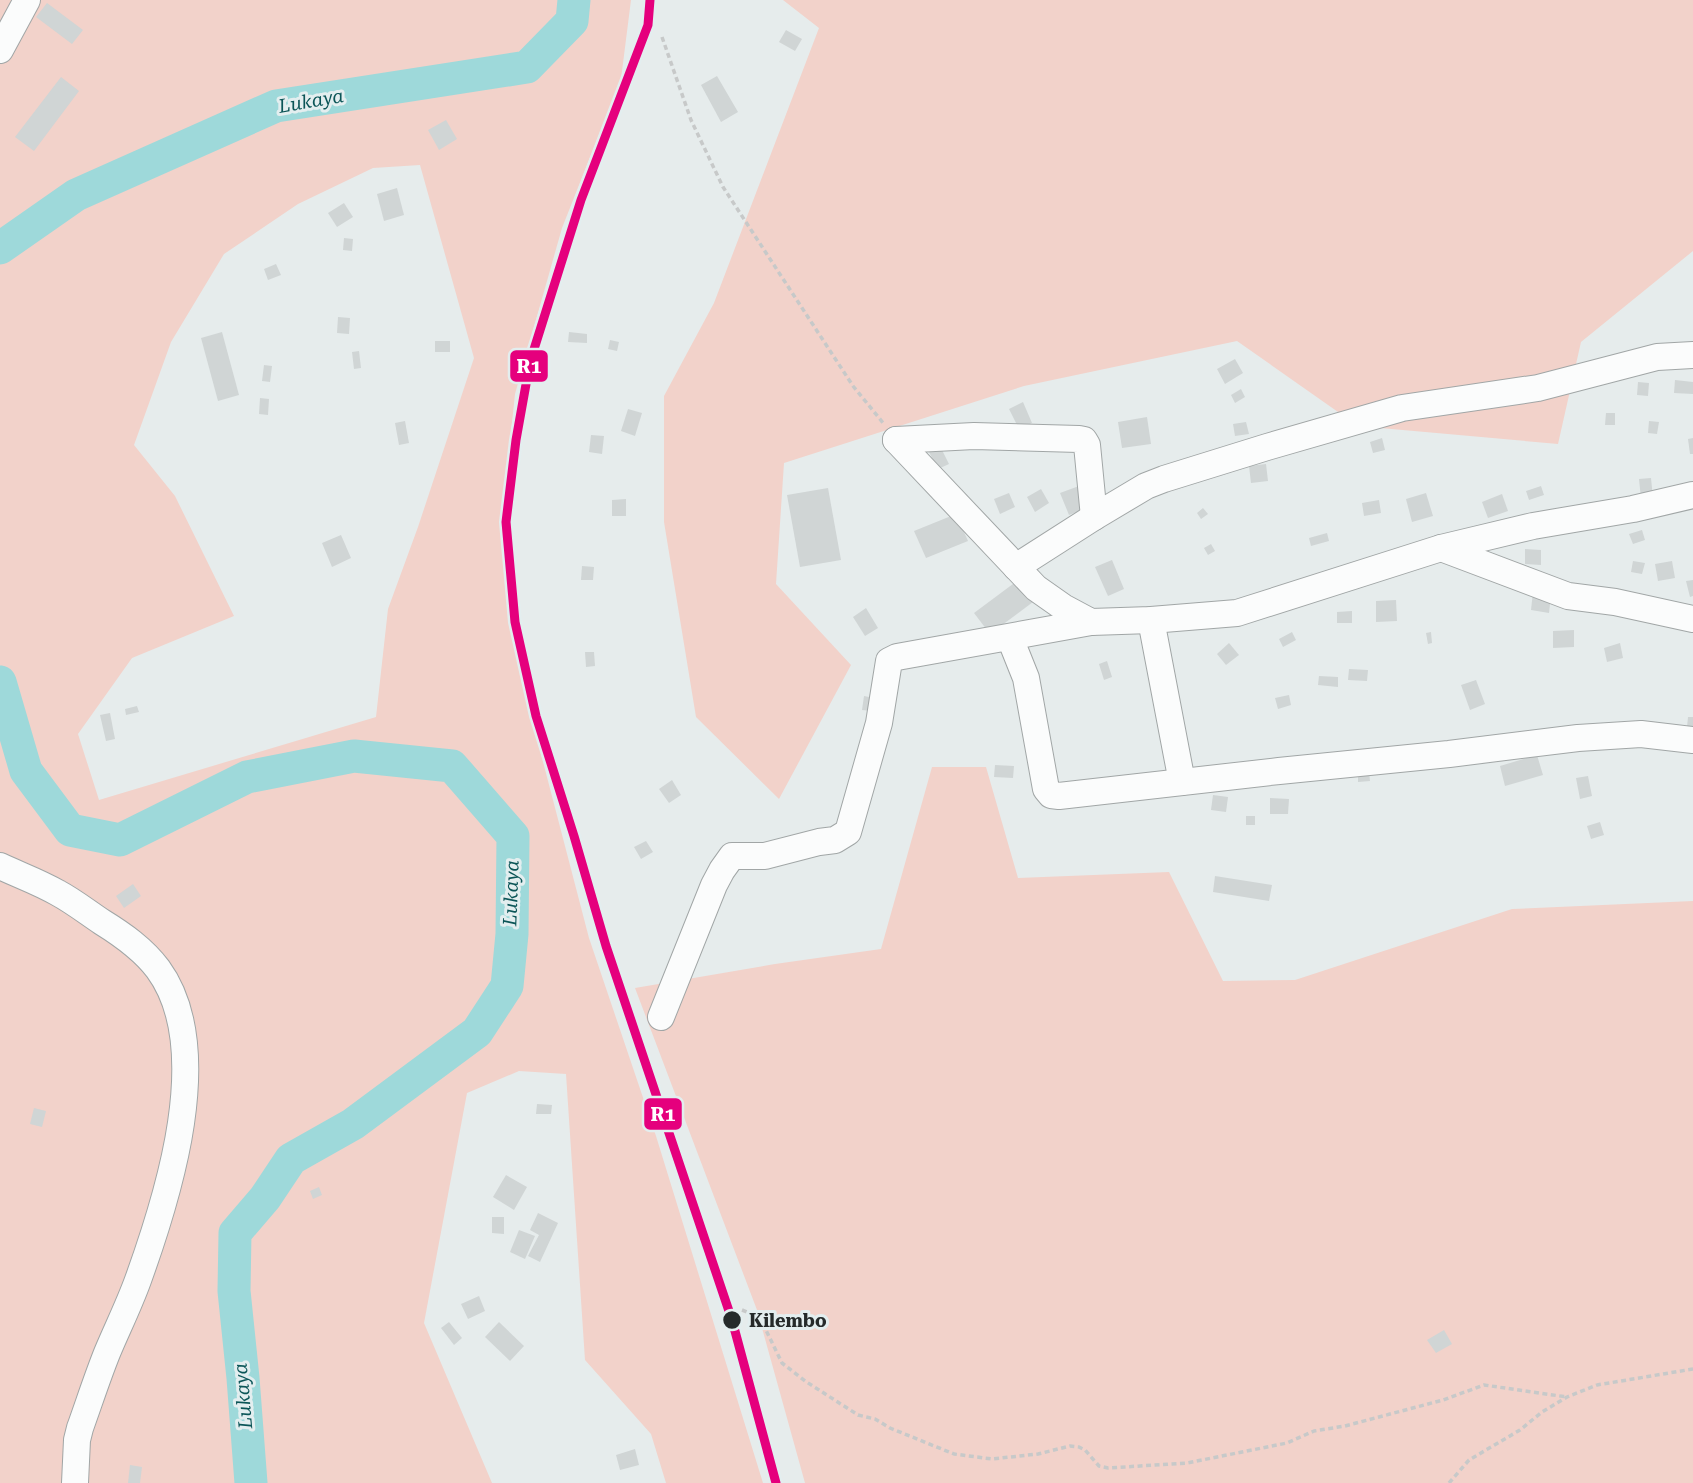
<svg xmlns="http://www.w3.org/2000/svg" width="1693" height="1483" font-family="'Roboto Serif',serif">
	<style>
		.green { fill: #f2d2ca; fill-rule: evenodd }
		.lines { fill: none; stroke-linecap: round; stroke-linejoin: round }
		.river { stroke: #9ed9da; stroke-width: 33 }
		.building { fill: #d0d5d5 }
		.minor-casing { stroke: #a1a6a6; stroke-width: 28 }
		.path { stroke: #c7c9c9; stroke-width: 3.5; stroke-dasharray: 5 3.5; stroke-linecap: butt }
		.minor { stroke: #fbfcfc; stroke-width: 26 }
		.rail-1-casing { stroke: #e3eeef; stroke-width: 14 }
		.rail-1 { stroke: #e5007d; stroke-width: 9 }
		.stop-dot { fill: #252a2a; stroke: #e3eeef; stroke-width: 2.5 }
		.labels { text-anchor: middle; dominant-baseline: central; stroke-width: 6; stroke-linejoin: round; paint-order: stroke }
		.stop-label { font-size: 18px; font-weight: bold; fill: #252a2a; stroke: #e3eeef; text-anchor: start }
		.water-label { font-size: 19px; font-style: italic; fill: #0b5557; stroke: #e3eeef }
		.line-badge { stroke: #e3eeef; stroke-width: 2.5 }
		.badge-label { font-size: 19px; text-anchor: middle; font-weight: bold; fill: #fff }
	</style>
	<rect width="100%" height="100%" fill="#e6ecec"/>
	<!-- green -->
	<g class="green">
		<path d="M0,0H631L621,79L562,228L515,394L502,517L518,666L589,938L656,1136L763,1483H666L651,1434L585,1360L566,1074L519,1071L467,1093L424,1323L492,1483H0ZM420,165L474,358L418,527L388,609L376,717L99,800L78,734L132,658L234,616L175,496L134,445L171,342L224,254L298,204L373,168Z"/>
		<path d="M783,0H1693V251L1581,342L1558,444L1358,426L1237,341L1024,386L784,463L776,584L851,665L779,799L696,717L664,522V396L714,303L819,28Z"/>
		<path d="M932,767H986L1018,878L1169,872L1223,981L1295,980L1512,909L1693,901V1483H805L757,1310L635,988L775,964L881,949Z"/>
	</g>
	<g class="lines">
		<!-- river -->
		<g class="river">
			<path d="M0,248L76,195L276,106L527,67L572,21L574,0"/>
			<path d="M0,682L26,771L70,830L120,840L247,777L354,756L452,766L513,836L512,934L507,986L477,1032L353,1124L291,1159L265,1198L235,1233L234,1291L243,1378L251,1483"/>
		</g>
	</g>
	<!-- building -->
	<g class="building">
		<path d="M47,3L83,30L72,44L36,17Z"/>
		<path d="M786,30L802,39L795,51L779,42Z"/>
		<path d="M717,76L738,112L721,122L701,85Z"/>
		<path d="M61,77L79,91L34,151L15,137Z"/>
		<path d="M446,120L457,139L439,150L428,130Z"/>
		<path d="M397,188L404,215L384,221L377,194Z"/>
		<path d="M344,203L353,217L337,227L328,213Z"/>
		<path d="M344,238L353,239L352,251L343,250Z"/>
		<path d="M276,264L281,275L268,280L264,269Z"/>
		<path d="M338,317L350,318L349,334L337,333Z"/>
		<path d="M222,332L239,395L218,401L201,338Z"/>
		<path d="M569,332L587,334V343L568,342Z"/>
		<path d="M610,340L619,342L617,351L608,349Z"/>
		<rect x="435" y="341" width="15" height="11"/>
		<path d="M359,351L361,368L354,369L352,352Z"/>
		<path d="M1235,359L1243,373L1225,384L1217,369Z"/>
		<path d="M264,365L272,366L270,382L262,381Z"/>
		<path d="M1675,380L1693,382V394L1674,393Z"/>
		<path d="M1638,382L1649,383L1648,396L1637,395Z"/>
		<path d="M1241,389L1245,397L1235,403L1231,395Z"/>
		<path d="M260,398L269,399L268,415L259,414Z"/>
		<path d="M1023,402L1032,423L1019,429L1009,409Z"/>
		<path d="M628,409L642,413L635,436L621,431Z"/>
		<path d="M1606,413H1615V425H1605Z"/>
		<path d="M1147,417L1151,444L1122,448L1118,422Z"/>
		<path d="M405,421L409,443L399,445L395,423Z"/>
		<path d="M1649,421L1659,422L1657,434L1648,433Z"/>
		<path d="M1246,422L1249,434L1235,436L1233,424Z"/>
		<path d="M591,435L604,436L602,454L589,452Z"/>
		<path d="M1382,438L1385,450L1373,453L1370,442Z"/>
		<path d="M1693,438V454H1690L1688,439Z"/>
		<path d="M940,446L949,464L938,469L929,452Z"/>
		<path d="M1266,464L1268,481L1251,483L1249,466Z"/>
		<path d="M1651,478L1653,498L1641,499L1639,479Z"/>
		<path d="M1079,486L1087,508L1069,515L1060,493Z"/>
		<path d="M1541,486L1544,495L1529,500L1526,491Z"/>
		<path d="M828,488L841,560L800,567L787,495Z"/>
		<path d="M1041,489L1049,503L1035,512L1027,497Z"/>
		<path d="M1009,493L1015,507L1000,514L994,499Z"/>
		<path d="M1426,493L1433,516L1412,522L1406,499Z"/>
		<path d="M1502,494L1508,511L1488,518L1482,502Z"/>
		<path d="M626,499V516H612V500Z"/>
		<path d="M1379,500L1381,513L1364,516L1362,503Z"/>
		<path d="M1203,508L1208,514L1201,519L1197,513Z"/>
		<path d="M956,514L968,541L926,558L914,531Z"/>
		<path d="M1642,530L1645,540L1633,544L1629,534Z"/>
		<path d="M1327,533L1329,541L1311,546L1309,538Z"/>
		<path d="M341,535L351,558L332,567L322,543Z"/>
		<path d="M1211,544L1215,551L1208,555L1204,548Z"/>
		<path d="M1525,549L1541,550V565L1525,564Z"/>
		<path d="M1112,560L1124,589L1108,596L1095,567Z"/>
		<path d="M1633,561L1645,563L1642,574L1631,572Z"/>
		<path d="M1672,561L1675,578L1658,581L1655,564Z"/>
		<path d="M582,566L594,567L593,580H581Z"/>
		<path d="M1021,578L1037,599L990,634L974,613Z"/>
		<path d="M1693,580V596L1690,597L1686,581Z"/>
		<path d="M1533,592L1551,595L1549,613L1531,610Z"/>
		<path d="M1396,600L1397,621L1376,622V601Z"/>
		<path d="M866,608L878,628L865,636L853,617Z"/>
		<path d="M1352,611V623H1337V612Z"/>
		<path d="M1574,630V647L1553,648V631Z"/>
		<path d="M1292,632L1296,640L1283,647L1279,639Z"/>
		<path d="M1431,632L1432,643L1428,644L1426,633Z"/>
		<path d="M1229,643L1239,655L1226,665L1217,654Z"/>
		<path d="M1620,643L1623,658L1607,662L1604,648Z"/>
		<path d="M585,652H594L595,666L586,667Z"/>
		<path d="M1107,661L1112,677L1104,680L1099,664Z"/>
		<path d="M1349,669L1368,670L1367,681L1348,680Z"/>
		<path d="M1319,676L1338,677V687L1318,685Z"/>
		<path d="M1476,680L1485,704L1470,710L1461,685Z"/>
		<path d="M1289,695L1291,705L1278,709L1275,698Z"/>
		<path d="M864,696L874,698L872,711L862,710Z"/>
		<path d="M137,706L139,712L126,715L125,709Z"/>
		<path d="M110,713L115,739L106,741L100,715Z"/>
		<path d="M1688,717H1693V727H1687Z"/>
		<path d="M1537,755L1543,775L1505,786L1500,766Z"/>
		<path d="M995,765L1014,766L1013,778L994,777Z"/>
		<path d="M1358,772H1369L1370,781L1358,782Z"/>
		<path d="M1588,776L1592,796L1580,799L1576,778Z"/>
		<path d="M672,780L681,795L669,803L659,789Z"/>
		<path d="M1213,795L1228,797L1226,812L1211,810Z"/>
		<path d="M1270,798L1289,799L1288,814H1270Z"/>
		<rect x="1246" y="816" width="9" height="9"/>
		<path d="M1600,822L1604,835L1591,839L1587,826Z"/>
		<path d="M646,841L653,852L641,859L634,847Z"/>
		<path d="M1215,876L1272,885L1269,901L1213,892Z"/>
		<path d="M133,884L141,896L124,908L116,896Z"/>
		<path d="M537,1104L552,1105L551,1114H536Z"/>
		<path d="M34,1108L46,1111L42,1127L30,1124Z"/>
		<path d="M506,1175L527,1187L514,1210L493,1197Z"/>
		<path d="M319,1187L322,1195L313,1199L310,1191Z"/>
		<path d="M538,1213L558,1223L540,1262L528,1256L539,1235L530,1230Z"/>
		<path d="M492,1217H504V1234L492,1233Z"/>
		<path d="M519,1230L535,1236L525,1259L510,1252Z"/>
		<path d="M479,1296L485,1311L468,1319L461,1304Z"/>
		<path d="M449,1322L462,1338L454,1345L441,1328Z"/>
		<path d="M499,1322L524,1346L510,1361L485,1337Z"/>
		<path d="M1444,1330L1452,1344L1436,1353L1427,1340Z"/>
		<path d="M635,1449L639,1465L620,1470L616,1455Z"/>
		<path d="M130,1465L142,1467L140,1483H128Z"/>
	</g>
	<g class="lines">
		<defs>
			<g id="minor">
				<path d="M0,50L27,0"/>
				<path d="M896,440L1036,588L1063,607L1091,622L1151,620L1237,613L1441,548L1533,526L1633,509L1693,495"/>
				<path d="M896,440L974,436L1079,439L1084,440L1087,445L1094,517"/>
				<path d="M1441,548L1568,596L1615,602L1693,619"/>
				<path d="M1016,567L1094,517L1146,486L1164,479L1267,447L1402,408L1538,388L1657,357L1693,355"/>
				<path d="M1151,620L1182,782"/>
				<path d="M1010,638L1026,678L1046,789L1051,795L1059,796L1279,771L1449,754L1578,738L1641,734L1693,740"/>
				<path d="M0,866C19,875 39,882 58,893C73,901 87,912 102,922C123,935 143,949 158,969C216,1048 168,1197 138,1280C129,1305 117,1329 107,1353C97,1378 89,1403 80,1428L77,1440L75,1483"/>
				<path d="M661,1017L714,885L722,870L732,856H765L819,842L835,840L848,832L879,723L889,661L897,657L1091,622"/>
			</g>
		</defs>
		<!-- minor casing -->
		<use href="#minor" class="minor-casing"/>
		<!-- path -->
		<g class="path">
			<path d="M662,37L691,120L723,187L853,386L884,424"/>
			<path d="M742,1310L755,1315L763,1324L782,1363L805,1381L858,1415L875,1419L890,1428L954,1454L992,1459L1038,1454L1070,1446L1079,1447L1085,1450L1099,1466L1108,1468L1187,1463L1287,1443L1314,1431L1345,1426L1443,1400L1484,1385L1567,1397"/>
			<path d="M1449,1483L1469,1460L1520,1430L1542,1412L1567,1397L1597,1385L1693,1369"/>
		</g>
		<!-- minor -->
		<use href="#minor" class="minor"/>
		<defs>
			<path id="rail-1" d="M650,0L648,25L581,200L530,362L516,440L506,522L515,622L536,716L574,836L606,946L732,1320L776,1483"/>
		</defs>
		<!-- rail-1 casing -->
		<use href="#rail-1" class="rail-1-casing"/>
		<!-- rail-1 -->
		<use href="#rail-1" class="rail-1"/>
	</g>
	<!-- markers -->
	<circle class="stop-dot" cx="732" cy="1320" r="10"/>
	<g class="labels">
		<!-- stop labels -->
		<g class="stop-label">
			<text x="749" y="1320">Kilembo</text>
		</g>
		<!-- water labels -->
		<g class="water-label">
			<text transform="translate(311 101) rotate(-10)">Lukaya</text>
			<text transform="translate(511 893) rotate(-88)">Lukaya</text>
			<text transform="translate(243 1396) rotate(-95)">Lukaya</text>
		</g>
	</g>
	<g class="line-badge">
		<rect x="509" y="349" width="40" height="34" rx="7" fill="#e5007d"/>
		<rect x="643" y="1097" width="40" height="34" rx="7" fill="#e5007d"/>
	</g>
	<g class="badge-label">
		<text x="529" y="373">R1</text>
		<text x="663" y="1121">R1</text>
	</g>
</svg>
